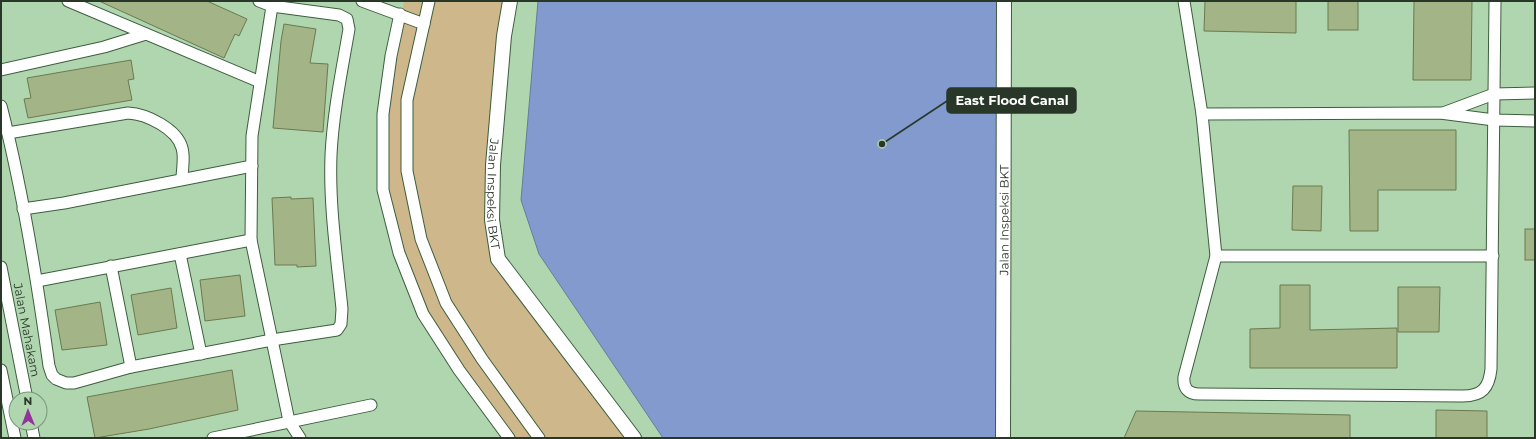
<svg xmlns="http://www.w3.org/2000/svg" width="1536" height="439" font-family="Montserrat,sans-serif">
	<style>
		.green { fill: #ceb78a }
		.water { fill: #829ace; stroke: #677c9c }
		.building { fill: #a3b487; stroke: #6a7a4f }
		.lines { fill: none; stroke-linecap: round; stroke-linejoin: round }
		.minor-casing { stroke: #3c5e3d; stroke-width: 13 }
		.tertiary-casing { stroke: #3c5e3d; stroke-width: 16 }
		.minor { stroke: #fff; stroke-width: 11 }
		.tertiary { stroke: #fff; stroke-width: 14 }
		.labels { text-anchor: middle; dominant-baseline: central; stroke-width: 3.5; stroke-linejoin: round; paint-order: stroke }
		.street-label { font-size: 12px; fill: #283728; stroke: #b0d6b0 }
		.leader { fill: none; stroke: #283728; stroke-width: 1.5 }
		.callout-dot { fill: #283728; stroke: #b0d6b0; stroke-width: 1.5 }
		.callout { fill: #283728; stroke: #283728; stroke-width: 1.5 }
		.callout-label { font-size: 13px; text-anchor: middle; font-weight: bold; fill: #fff }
	</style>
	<rect width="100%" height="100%" fill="#b0d6b0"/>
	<!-- green -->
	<path class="green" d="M404,1H512L495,140L498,259L634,438H509L423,314L383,190V114Z"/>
	<!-- water -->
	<path class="water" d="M538,1H998L999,438H663L539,254L521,200Z"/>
	<!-- building -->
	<g class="building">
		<path d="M99,1H207L247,19L239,36L235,34L224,58Z"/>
		<path d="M1205,1H1296V33L1204,31Z"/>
		<rect x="1328" y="1" width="30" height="29"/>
		<path d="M1414,1H1472L1471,80H1413Z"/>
		<path d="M284,24L316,29L310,63L328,64L323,132L273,128L281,41Z"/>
		<path d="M131,60L134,79L128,80L132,100L28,118L24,99L31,98L27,78Z"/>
		<path d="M1349,130H1456V190H1378V231H1350Z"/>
		<path d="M1293,186H1322L1321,231L1292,230Z"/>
		<path d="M291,197V199L313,198L316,266L297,267V265H275L272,198Z"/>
		<rect x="1525" y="229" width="10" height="31"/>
		<path d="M240,275L245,316L205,321L200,280Z"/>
		<path d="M1280,285H1310V330L1397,328V368H1250V329L1280,328Z"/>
		<path d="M1398,287H1440L1439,332H1398Z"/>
		<path d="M171,288L177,328L138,335L131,295Z"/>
		<path d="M100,302L107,345L62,350L55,310Z"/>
		<path d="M232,370L238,410L149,429L95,438L87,397Z"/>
		<path d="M1436,410L1487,411V438H1436Z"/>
		<path d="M1136,411L1350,415V438H1124Z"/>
	</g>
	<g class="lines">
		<defs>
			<g id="minor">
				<path d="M68,1L260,82"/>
				<path d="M362,1L424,24"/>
				<path d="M429,1L407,100V171L421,239L446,303L482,359L539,438"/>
				<path d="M1184,1L1202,114L1216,256L1184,377C1183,388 1188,394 1199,394L1463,396C1482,396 1489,388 1491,369L1495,1"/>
				<path d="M272,6L252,136L251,240L289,421L300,438"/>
				<path d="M400,14L391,56L383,114V190L399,253L423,314L459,370L509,438"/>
				<path d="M1,70L104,47L146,34"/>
				<path d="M1,106C23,191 37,279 49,366L52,375L56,379L66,383H74L131,367L272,340L337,330L341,324L342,309C337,258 329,207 331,155C333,113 342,70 349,29L347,19L339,15L272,6L259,1"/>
				<path d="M1443,113L1494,94L1535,93"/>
				<path d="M1202,114L1440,113L1494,120L1535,121"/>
				<path d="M8,133L128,113C147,114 177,129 182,148C185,157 182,170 182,179"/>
				<path d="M23,209L64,203L252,166"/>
				<path d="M180,254L201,354"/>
				<path d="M1216,256H1493"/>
				<path d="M111,266L131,367"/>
				<path d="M1,267L27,399"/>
				<path d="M37,281L251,240"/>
				<path d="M1,370L15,438"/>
				<path d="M31,423L34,438"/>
				<path d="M213,438L371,405"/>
			</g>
			<g id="tertiary">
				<path id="s1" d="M510,1L504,36L493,165L492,220L498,259L634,438"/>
				<path id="s2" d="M1003,438L1004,1"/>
			</g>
		</defs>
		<!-- minor casing -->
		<use href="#minor" class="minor-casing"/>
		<!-- tertiary casing -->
		<use href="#tertiary" class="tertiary-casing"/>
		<!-- minor -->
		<use href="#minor" class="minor"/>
		<!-- tertiary -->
		<use href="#tertiary" class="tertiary"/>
	</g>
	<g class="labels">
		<!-- street labels -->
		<g class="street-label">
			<text stroke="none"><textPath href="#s1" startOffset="194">Jalan Inspeksi BKT</textPath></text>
			<text stroke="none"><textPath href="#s2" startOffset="218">Jalan Inspeksi BKT</textPath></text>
			<text transform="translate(27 330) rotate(79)">Jalan Mahakam</text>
		</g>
	</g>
	<!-- callouts -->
	<path class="leader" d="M882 144L947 101"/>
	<circle class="callout-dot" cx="882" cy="144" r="4"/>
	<rect class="callout" x="947" y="88" width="129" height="25" rx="4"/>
	<g class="callout-label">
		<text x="1012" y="105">East Flood Canal</text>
	</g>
	<!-- border -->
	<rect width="1536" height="439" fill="none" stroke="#283728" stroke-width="4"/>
	<!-- north arrow -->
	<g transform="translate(28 411) rotate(359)"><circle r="19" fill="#b0d6b0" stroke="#7a967a"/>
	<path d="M0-3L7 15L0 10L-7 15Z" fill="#93329a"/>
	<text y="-6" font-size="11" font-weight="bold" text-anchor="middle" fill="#283728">N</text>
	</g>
</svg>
